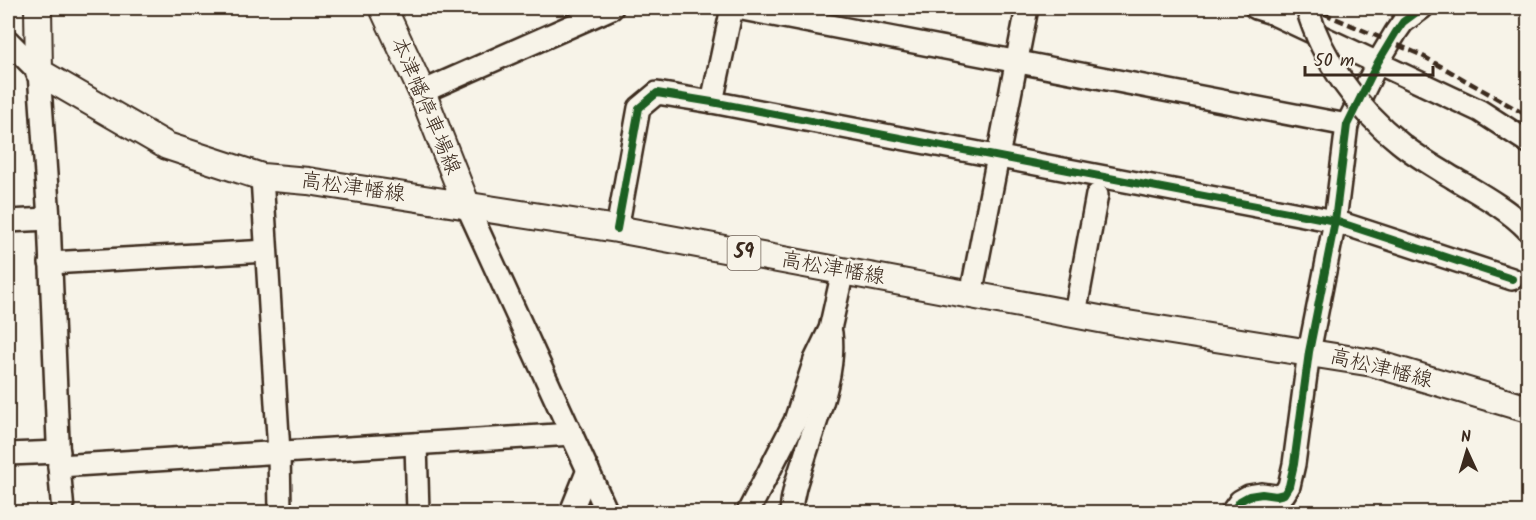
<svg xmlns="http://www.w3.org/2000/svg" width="1536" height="520" font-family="Kalam,'Klee One',sans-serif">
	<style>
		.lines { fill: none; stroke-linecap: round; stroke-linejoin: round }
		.minor-casing { stroke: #3b2a1e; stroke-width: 26 }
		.major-casing { stroke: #3b2a1e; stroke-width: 30 }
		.minor { stroke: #f7f3e8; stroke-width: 21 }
		.major { stroke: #f7f3e8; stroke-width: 26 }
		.rail { stroke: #3b2a1e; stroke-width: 4.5; stroke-dasharray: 9 4.5; stroke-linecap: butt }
		.minor-bridge-casing { stroke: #3b2a1e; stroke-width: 26; stroke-linecap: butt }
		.minor-bridge { stroke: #f7f3e8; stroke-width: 21 }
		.cycleway-casing { stroke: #f7f3e8; stroke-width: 11 }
		.cycleway { stroke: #1b5e20; stroke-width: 8 }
		.labels { text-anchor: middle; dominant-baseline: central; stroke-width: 4.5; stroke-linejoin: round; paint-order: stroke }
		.shield { fill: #f7f3e8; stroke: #73665b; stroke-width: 1.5 }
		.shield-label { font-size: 20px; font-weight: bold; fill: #3b2a1e }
		.street-label { font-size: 21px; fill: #3b2a1e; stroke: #f7f3e8 }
	</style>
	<rect width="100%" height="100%" fill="#f7f3e8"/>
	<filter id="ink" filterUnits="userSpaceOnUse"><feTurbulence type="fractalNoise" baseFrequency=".0167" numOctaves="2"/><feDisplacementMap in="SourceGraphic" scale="12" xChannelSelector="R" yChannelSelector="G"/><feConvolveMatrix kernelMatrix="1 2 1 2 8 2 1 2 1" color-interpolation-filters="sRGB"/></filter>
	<g filter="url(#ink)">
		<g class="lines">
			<defs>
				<g id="minor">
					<path d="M737,8L1347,125"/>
					<path d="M1256,8L1269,12L1480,111L1528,142"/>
					<path d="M8,41L39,72L49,219L59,466L63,512"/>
					<path d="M422,92L612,8"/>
					<path d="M712,102L732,8"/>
					<path d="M262,177L279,452L280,512"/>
					<path d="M1455,179C1480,194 1508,209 1528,230"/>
					<path d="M467,206L607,512"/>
					<path d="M8,221L49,219"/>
					<path d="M617,229L639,108L657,93L712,102L1335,221L1512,279"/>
					<path d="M50,263L266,251"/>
					<path d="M971,295L1027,8"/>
					<path d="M1075,314L1097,195"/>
					<path d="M416,444L418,512"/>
					<path d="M8,454L59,452"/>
					<path d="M59,466L572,434"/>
					<path d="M571,512L588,470"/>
					<path d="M748,512L795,421L815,360L830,329L843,271"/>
					<path d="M791,512C792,493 798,477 804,459C816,420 836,374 831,333"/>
					<path d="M1232,512L1240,501L1249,496L1262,494L1276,496L1284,494L1289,486L1294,464L1309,352L1335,221L1347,125L1378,62L1396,32L1403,22L1422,8"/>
				</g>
				<g id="major">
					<path d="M38,8L39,72L167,146L262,177L308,181L617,229L1121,323L1373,363L1528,409"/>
					<path d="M383,8L422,92L467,206"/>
				</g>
			</defs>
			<!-- minor casing -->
			<use href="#minor" class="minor-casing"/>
			<!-- major casing -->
			<use href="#major" class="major-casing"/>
			<!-- minor -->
			<use href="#minor" class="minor"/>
			<!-- major -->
			<use href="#major" class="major"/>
			<!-- rail -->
			<path class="rail" d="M1311,8L1421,55L1528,116"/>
			<defs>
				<path id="minor-bridge" d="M1307,8C1322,60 1358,110 1400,143C1417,157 1437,168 1455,179"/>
			</defs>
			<!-- minor-bridge casing -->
			<use href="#minor-bridge" class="minor-bridge-casing"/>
			<!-- minor-bridge -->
			<use href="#minor-bridge" class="minor-bridge"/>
			<defs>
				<g id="cycleway">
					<path d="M617,229L639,108L657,93L712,102L1335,221L1512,279"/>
					<path d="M1232,512L1240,501L1249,496L1262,494L1276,496L1284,494L1289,486L1294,464L1309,352L1335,221L1347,125L1378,62L1396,32L1403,22L1422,8"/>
				</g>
			</defs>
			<!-- cycleway casing -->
			<use href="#cycleway" class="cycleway-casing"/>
			<!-- cycleway -->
			<use href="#cycleway" class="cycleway"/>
		</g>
	</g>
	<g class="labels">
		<!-- shield labels -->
		<rect class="shield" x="727.5" y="236" width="33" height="34" rx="4.5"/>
		<g class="shield-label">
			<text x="744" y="253">59</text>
		</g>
		<!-- street labels -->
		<g class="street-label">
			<text transform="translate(425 106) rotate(67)">本津幡停車場線</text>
			<text transform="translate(353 188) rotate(8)">高松津幡線</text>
			<text transform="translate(833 269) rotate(10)">高松津幡線</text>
			<text transform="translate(1381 369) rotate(14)">高松津幡線</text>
		</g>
	</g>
	<!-- margin -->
	<rect width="1536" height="520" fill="none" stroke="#f7f3e8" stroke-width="30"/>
	<rect x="15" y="15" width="1506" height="490" fill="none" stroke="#3b2a1e" stroke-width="2" filter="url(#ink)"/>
	<!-- north arrow -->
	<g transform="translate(1467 451) rotate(356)" stroke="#f7f3e8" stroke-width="4.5" paint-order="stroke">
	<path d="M0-4.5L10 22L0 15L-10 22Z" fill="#3b2a1e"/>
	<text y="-9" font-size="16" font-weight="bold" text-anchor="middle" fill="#3b2a1e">N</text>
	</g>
	<!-- scale -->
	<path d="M1305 66v9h128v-9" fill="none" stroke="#3b2a1e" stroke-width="3"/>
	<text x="1314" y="66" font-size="18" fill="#3b2a1e" stroke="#f7f3e8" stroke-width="4.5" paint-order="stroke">50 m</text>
</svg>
